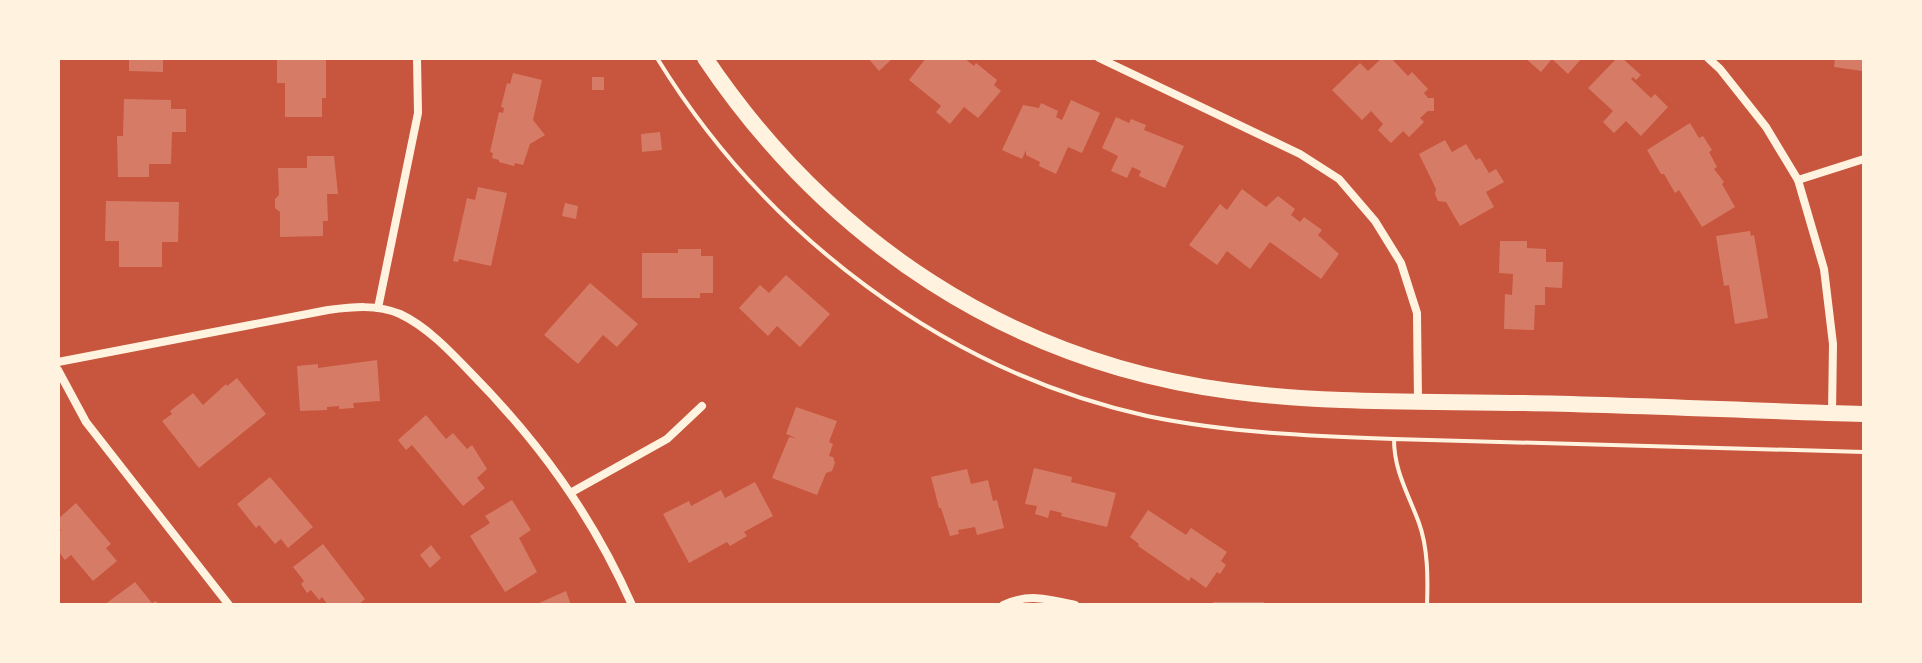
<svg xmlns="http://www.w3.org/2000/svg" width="1922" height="663" font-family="Quicksand,sans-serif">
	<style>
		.building { fill: #d67c66 }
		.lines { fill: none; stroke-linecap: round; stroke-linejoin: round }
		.path { stroke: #fff3e0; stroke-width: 4 }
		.minor { stroke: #fff3e0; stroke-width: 8 }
		.secondary { stroke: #fff3e0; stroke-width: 16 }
	</style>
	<rect width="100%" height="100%" fill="#c8553d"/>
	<!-- building -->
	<g class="building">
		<path d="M129,58H163V72L129,71Z"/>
		<path d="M277,58H326V98H322V117H285V83H277Z"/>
		<path d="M868,58H893L879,71Z"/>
		<path d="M926,58H964L974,66L976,63L997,80L994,85L1001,91L978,118L964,107L950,124L936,112L941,106L909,80Z"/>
		<path d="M1382,58H1391L1408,76L1412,72L1428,89L1424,93L1428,98H1434V111H1428L1420,118L1424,122L1409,137L1403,131L1391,143L1378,130L1383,124L1371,111L1362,120L1332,90L1360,63L1368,71Z"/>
		<path d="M1525,58H1582L1568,74L1552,59L1541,72Z"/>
		<path d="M1617,58H1622L1641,75L1636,80L1633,77L1631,79L1651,98L1655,94L1668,107L1641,136L1626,121L1614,133L1603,122L1613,111L1588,88Z"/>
		<path d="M1835,58H1864L1862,71L1834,67Z"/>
		<path d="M513,73L542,80L533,120L545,135L530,144L523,165L515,163L514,166L499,162V160L492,158L493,153L490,152L499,112L503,113L504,108L501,107L507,83L510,84Z"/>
		<rect x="592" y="77" width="12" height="13"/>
		<path d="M124,99L171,100V109H186V132H172L171,164H149V177H118L117,136H123Z"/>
		<path d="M1071,100L1100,113L1082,153L1068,147L1056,174L1039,166L1040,162L1026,155V150L1022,159L1002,150L1023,105L1039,108L1041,103L1058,111L1056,117L1062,120Z"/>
		<path d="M1116,117L1129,123L1131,119L1146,125L1144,130L1184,146L1165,188L1139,176L1141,171L1132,167L1127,178L1111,171L1118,156L1102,148Z"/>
		<path d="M1690,123L1699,138L1703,136L1712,150L1709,152L1717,167L1714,169L1724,182L1722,184L1735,207L1702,227L1679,190L1675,193L1664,174H1661L1647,150Z"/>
		<path d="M660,132L662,150L642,152L641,134Z"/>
		<path d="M1445,140L1452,152L1466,144L1476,160L1480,158L1489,173L1496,169L1504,182L1486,192L1494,207L1460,226L1446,202L1438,201L1435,194L1436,189L1419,154Z"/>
		<path d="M307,156H334L338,194H327L328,221H323V236L280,237V212L275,208V199L279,195L278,168H307Z"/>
		<path d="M478,187L507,193L491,266L459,259L458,262L453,261L467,198L475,200Z"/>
		<path d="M1242,189L1266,207L1278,196L1295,209L1291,215L1300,222L1304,217L1322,230L1318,235L1339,254L1321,279L1270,242L1250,269L1227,251L1217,265L1189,245L1220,204L1227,210Z"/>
		<path d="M106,201L179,202L178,242H162V267H119V241H105Z"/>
		<path d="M565,203L578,206L576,219L562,216Z"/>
		<path d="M1750,231L1751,236L1754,235L1768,318L1735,324L1729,285L1724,286L1716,236Z"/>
		<path d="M1500,241H1527V248L1546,249V262H1563L1562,288L1545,287V305H1535L1534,330L1504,329L1505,294L1512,295L1513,274L1499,273Z"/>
		<path d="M678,249H701V256H713V293H700V298H642V253H678Z"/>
		<path d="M786,275L830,314L800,347L777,326L768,336L739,308L760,285L769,293Z"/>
		<path d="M590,283L638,324L617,347L603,335L578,364L544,335Z"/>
		<path d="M377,360L380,401L353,403L354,408L339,409V406L327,407V410L300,411L297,366L318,364V368Z"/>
		<path d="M237,378L266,414L199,468L162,421L172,414L170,411L193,393L203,405L226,384L227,386Z"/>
		<path d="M796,407L837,421L829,442L833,444L829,456L833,457L835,463L832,471L826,473L817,495L772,478L789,437L796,438L786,434Z"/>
		<path d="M426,415L446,439L453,433L467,449L472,445L487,469L477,478L485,488L463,506L412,445L406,450L398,440Z"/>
		<path d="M1034,468L1072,477L1071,482L1116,493L1107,527L1061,516L1062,513L1050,510L1048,518L1035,514L1037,506L1025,504Z"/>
		<path d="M967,469L971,484L988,480L993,501L997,500L1004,528L977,535L975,527L958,530L959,534L950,536L941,508H939L931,477Z"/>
		<path d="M270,477L313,527L288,548L281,539L275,544L259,525L256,528L237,504Z"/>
		<path d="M755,482L773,516L744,532L747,536L730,546L727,542L689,563L663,514L689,501L691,506L721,490L725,498Z"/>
		<path d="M512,500L531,530L519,538L537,572L505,592L470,536L490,523L485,516Z"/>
		<path d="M76,503L111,544L106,548L117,561L93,581L71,555L65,560L58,551V533L61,530L58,526V519Z"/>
		<path d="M1148,510L1186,535L1191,528L1227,552L1221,561L1226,565L1220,574L1217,572L1206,588L1191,577L1189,581L1138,546L1139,544L1130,537Z"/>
		<path d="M323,544L365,599L358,605H328L322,597L319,600L311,590L307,593L301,584L304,581L293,567Z"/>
		<path d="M431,545L441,558L430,568L420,555Z"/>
		<path d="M135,582L152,603L156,601L159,605H104Z"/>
		<path d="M566,591L571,605H540L539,603Z"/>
		<rect x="1213" y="602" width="51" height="3"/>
	</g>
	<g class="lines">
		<!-- path -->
		<g class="path">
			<path d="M657,58C765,234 944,371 1147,416C1229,433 1311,436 1394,439"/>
			<path d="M1427,605C1428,578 1428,548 1419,523C1408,493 1394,471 1394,439L1864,452"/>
		</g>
		<!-- minor -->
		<g class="minor">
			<path d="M1099,58L1300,154L1339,179L1375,221L1401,263L1417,313L1418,401"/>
			<path d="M1708,58L1720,69L1766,127L1798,180L1824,269L1833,344L1832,413"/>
			<path d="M1798,180L1864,159"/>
			<path d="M378,308L418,113L417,58"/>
			<path d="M58,362L328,310C352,307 377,304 400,314C426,326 450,351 470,372C539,442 592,515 632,605"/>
			<path d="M58,370L86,422L229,605"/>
			<path d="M572,492L667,439L702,406"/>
			<path d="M1003,605C1028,593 1049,599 1075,605"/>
		</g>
		<!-- secondary -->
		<path class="secondary" d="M705,58C828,241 1010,362 1230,391C1327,404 1426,401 1524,403C1638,405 1751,411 1864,414"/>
	</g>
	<!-- border -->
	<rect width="1922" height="663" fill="none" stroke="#fff3e0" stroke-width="120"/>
</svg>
